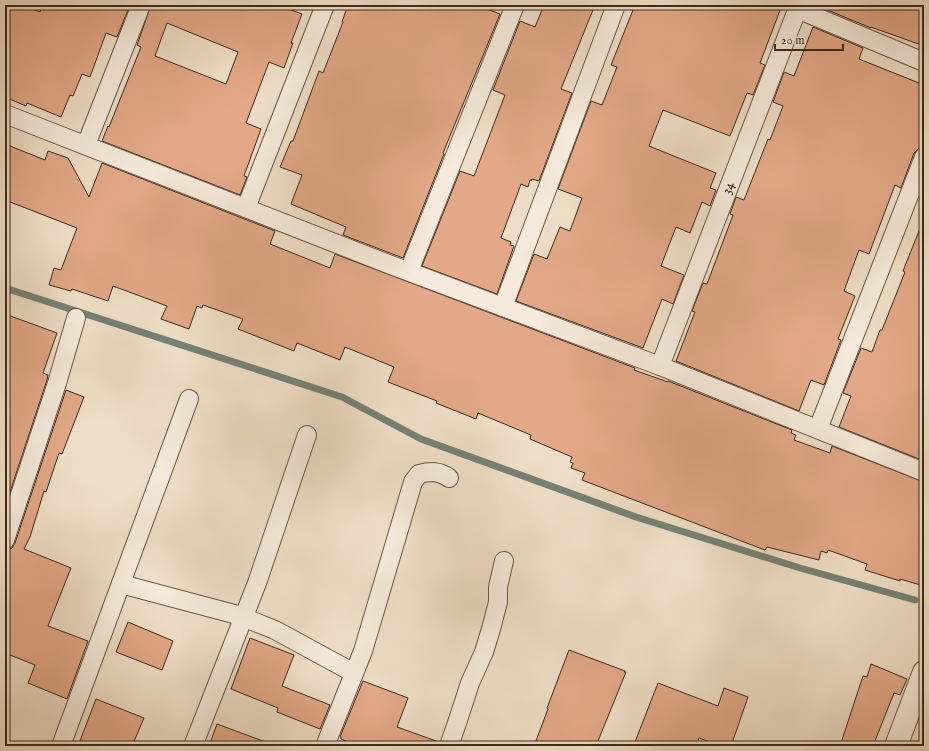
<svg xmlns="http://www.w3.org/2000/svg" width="929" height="751" font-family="'IM FELL English',serif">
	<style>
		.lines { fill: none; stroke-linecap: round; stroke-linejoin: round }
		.stream { stroke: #758275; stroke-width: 7 }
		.building { fill: #e2a887; stroke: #3e2b19; fill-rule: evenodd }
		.minor-casing { stroke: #6a5844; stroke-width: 20 }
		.tertiary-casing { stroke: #6a5844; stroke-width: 24 }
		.minor { stroke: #f5eadb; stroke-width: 18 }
		.tertiary { stroke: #f5eadb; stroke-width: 22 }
		.labels { text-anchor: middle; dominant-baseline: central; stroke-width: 3; stroke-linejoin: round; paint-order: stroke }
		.street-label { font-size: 14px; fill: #3e2b19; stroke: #f5eadb }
	</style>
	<rect width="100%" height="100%" fill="#efdec7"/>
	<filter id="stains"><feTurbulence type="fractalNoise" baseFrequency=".005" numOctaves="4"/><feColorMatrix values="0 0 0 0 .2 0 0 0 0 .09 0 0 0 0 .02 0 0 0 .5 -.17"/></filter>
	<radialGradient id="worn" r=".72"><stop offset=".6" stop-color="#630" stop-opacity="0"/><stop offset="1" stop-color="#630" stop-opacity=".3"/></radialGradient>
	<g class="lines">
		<!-- stream -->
		<path class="stream" d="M5,288L342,397L421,439L636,517L800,568L915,600"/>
	</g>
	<!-- building -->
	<g class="building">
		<path d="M5,5H21L40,12L42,5H130L117,37L106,33L90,77L82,74L73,96L70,95L61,117L27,103L26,106L5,97Z"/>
		<path d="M151,5H293L291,10L302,14L291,43H293L284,68L269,62L246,123L261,129L244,176L247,177L240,195L102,141L108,126L109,127L141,47L137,45ZM167,23L238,52L226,84L155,56Z"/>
		<path d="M348,5H477L500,14L443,153L444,154L442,159L403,258L343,235L346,227L291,204L302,175L280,167L291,141H293L319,71L323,73L343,22H342Z"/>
		<path d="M544,5H595L561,89L572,93L539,181L532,179L531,181L530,180L528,187L521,184L501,238L511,242L510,245L514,246L497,294L422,266L460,171L474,176L505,95L493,90L520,21L535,27Z"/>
		<path d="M635,5H782L760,63L765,65L753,95L747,93L730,136L663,110L649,146L716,173L710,188L716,190L710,206L702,202L690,233L676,227L661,266L684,275L673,304L662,299L643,348L516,301L534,254L547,259L560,227L570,231L582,198L558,189L591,101L602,105L617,67L611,65Z"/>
		<path d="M821,5H924V46L871,27V28L820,7Z"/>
		<path d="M813,27L863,48L859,59L924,85V147L918,149L914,153L901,188L895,185L869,254L859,250L844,291L855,296L838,339L841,340L824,385L811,380L799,411L676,361L695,312L692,311L703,283L707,284L733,215L730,214L736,197L744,200L768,139L770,140L783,106L773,102L784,72L794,76Z"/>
		<path d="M5,144L45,160L48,151L68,158L89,197L102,163L275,231L270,244L330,268L335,254L635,368L634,370L668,382V381L792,430L791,433L796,435L794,440L830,453L832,446L924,482V586L900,579V581L865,570L867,564L828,550L827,553L821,551L819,560L767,547L765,550L582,480L585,473L571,468L573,463L570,462L572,457L530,439L531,435L478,413L476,419L436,403L437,401L388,382L394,367L345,347L340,360L297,343L294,351L238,329L243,319L203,305L202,308L197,306L189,329L161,319L167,306L113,286L108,301L72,289L71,291L49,285L54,268L61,270L77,228L5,200Z"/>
		<path d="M923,221H924V461L839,427L851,396L843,393L861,348L872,352L880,330H882L905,272L903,271Z"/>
		<path d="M5,314L57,333L43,373L48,375L47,380L5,507Z"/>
		<path d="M66,390L84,397L62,454L59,453L46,492L44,491L30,537L24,549L71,568L48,626L88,641L67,699L28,683L35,665L5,653V550L12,548L15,543Z"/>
		<path d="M128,622L173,641L162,670L116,652Z"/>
		<path d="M250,638L294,655L282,686L330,705L320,729L277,712L278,708L231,689Z"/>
		<path d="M569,650L625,671L624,672H626L596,746H534L548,709L547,708Z"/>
		<path d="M871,664L907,679L900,695L894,693L873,746H840L863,676L867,677Z"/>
		<path d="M363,681L408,698L397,727L439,742V746H358L341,739V737H340Z"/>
		<path d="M658,683L718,706L724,688L748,697L731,746H721L699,738L696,746H645L635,742Z"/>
		<path d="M96,699L144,718L132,746H78Z"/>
		<path d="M217,724L271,744V746H209Z"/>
	</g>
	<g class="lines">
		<defs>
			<g id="minor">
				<path d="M797,9L924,62"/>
				<path d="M5,114L391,265L660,366L924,472"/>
				<path d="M86,145L141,5"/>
				<path d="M246,208L325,5"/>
				<path d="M409,271L515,5"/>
				<path d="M503,307L616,5"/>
				<path d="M660,366L799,5"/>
				<path d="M818,429L924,157"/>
				<path d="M5,540L57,383L76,318"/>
				<path d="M121,584L234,614L255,622L275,630L354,673"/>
				<path d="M61,746L189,399"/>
				<path d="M193,746L257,583L307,435"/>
				<path d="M325,746L363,651L413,482L419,474C431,471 440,471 449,478"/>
				<path d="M449,746L459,717L470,683L484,652L491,629L498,602V587L504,561"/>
			</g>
			<path id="tertiary" d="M896,746L924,672"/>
		</defs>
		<!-- minor casing -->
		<use href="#minor" class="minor-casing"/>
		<!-- tertiary casing -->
		<use href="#tertiary" class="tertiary-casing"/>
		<!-- minor -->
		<use href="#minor" class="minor"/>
		<!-- tertiary -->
		<use href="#tertiary" class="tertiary"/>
	</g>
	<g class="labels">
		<!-- street labels -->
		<g class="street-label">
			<text transform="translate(728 188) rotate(-69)">34</text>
		</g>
	</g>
	<!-- margin -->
	<rect width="929" height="751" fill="none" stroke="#efdec7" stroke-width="20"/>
	<rect x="6" y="6" width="917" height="739" fill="none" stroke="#3e2b19" stroke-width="2"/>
	<rect x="10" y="10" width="909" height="731" fill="none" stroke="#3e2b19"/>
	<!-- scale -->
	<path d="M775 44v6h68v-6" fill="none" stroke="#3e2b19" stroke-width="2"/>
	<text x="781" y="44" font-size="12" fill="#3e2b19" stroke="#f5eadb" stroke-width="3" paint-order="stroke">20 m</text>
	<rect width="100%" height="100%" filter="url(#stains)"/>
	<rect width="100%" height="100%" fill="url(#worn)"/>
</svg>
